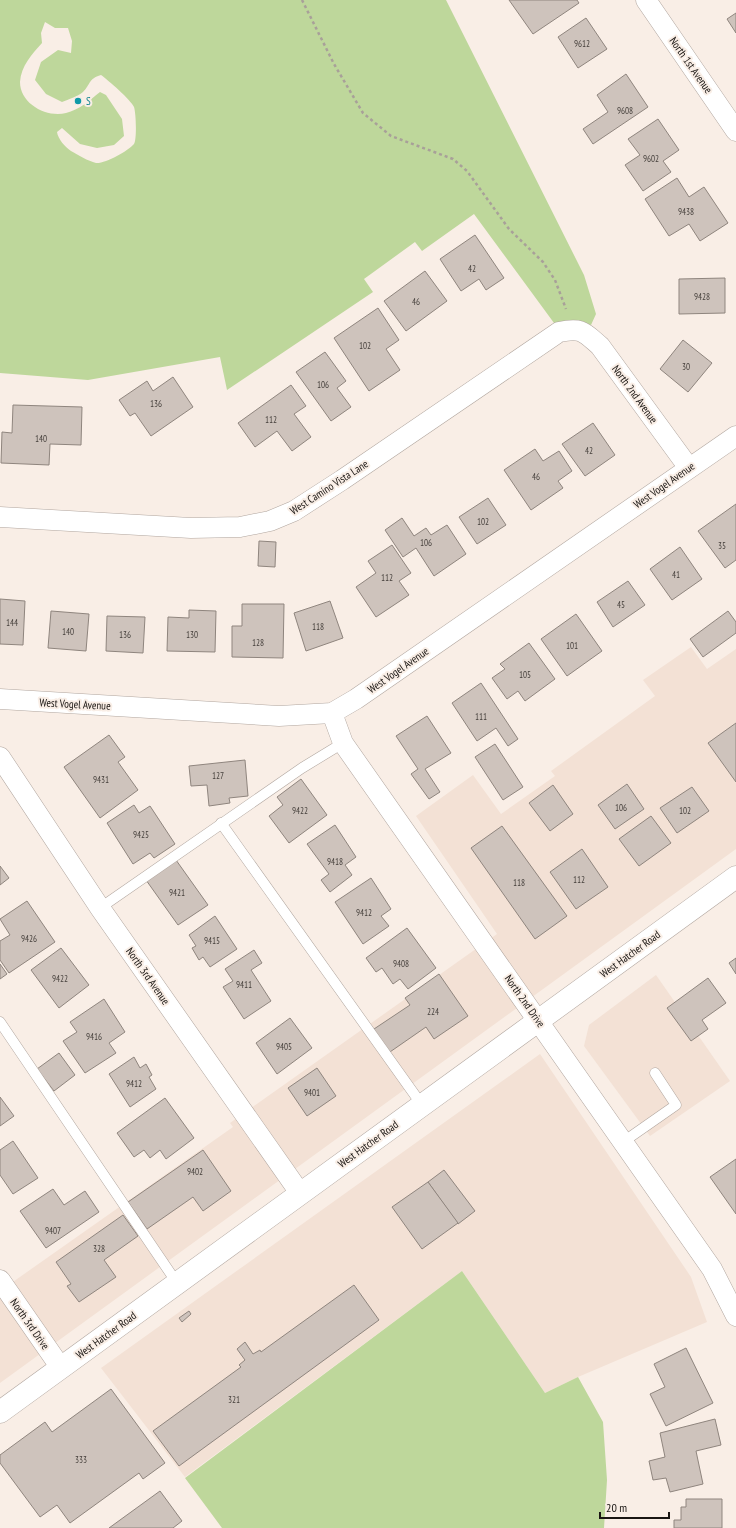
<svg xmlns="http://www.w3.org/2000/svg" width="736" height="1528" font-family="'PT Sans Narrow',sans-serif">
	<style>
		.built { fill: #f3e1d5 }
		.grass { fill: #bed79b; fill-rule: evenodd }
		.building { fill: #cec3bc; stroke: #8f857e }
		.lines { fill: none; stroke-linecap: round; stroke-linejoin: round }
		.service-casing { stroke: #b1a69f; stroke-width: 11 }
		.minor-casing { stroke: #b1a69f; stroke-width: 21 }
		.tertiary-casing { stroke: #b1a69f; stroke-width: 23 }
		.path { stroke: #a8a099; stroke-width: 2.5; stroke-dasharray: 3 3; stroke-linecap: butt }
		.service { stroke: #fff; stroke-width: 10 }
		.minor { stroke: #fff; stroke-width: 20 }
		.tertiary { stroke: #fff; stroke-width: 22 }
		.culture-dot { fill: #0f9aa8; stroke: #f9eee6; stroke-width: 1.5 }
		.labels { text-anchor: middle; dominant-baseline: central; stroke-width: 4; stroke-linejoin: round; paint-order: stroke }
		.number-label { font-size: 9px; fill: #46403c }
		.street-label { font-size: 11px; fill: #191512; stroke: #f9eee6 }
		.culture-label { font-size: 11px; fill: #0d838f; stroke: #f9eee6; text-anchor: start }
	</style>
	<rect width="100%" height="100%" fill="#f9eee6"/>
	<!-- built -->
	<g class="built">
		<path d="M691,647L707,669L736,649V849L0,1383V1291L233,1127L230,1123L497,934L416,816L473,775L501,814L555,776L551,771L655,696L643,680Z"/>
		<path d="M656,975L730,1081L650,1136L584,1046L589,1025Z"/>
		<path d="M540,1054L691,1277L707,1322L578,1377L545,1393L462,1271L185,1477L101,1368Z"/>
	</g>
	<!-- grass -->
	<g class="grass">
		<path d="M0,0H446L584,275L596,314L591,325L574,320L554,323L474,214L422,251L415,242L364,279L373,292L227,390L220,357L88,380L0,373ZM45,22L55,28H68L72,41L71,53L58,50L41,62L35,80L46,94L62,102C69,99 77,97 83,92C91,84 88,79 101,75C108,80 131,100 134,107C136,113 137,139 134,144C128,151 105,164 96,163C88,161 78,155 71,151C65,147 58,139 57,132L62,128L80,144L97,148L114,145L124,136L122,119L106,95L100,92C90,100 79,110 66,113C47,118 20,104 20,82C21,66 32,54 42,43L41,33Z"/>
		<path d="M462,1271L545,1393L578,1377L603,1422L607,1480L604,1528H222L185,1478Z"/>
	</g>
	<!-- building -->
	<g class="building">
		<path d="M509,0H577L579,3L533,34Z"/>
		<path d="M736,13V33L727,19Z"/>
		<path d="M586,18L607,49L578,68L558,37Z"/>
		<path d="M626,74L648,107L593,144L583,129L608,112L597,95Z"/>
		<path d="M658,119L679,150L663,161L671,172L643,191L625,165L640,155L628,139Z"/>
		<path d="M677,178L689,197L704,187L728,223L700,241L689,224L669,236L645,199Z"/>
		<path d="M475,235L504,278L486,290L479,279L461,291L440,259Z"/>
		<path d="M425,271L447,301L406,331L384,301Z"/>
		<path d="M725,278V313L679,314V279Z"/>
		<path d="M378,308L399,340L386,349L400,370L369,391L334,338Z"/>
		<path d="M683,340L712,363L688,392L660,369Z"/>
		<path d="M325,352L346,381L337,388L351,407L331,421L296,372Z"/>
		<path d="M173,377L193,407L151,436L135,413L130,416L119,400L147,381L153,391Z"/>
		<path d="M291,385L306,406L294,414L311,437L292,451L277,431L255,447L238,423Z"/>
		<path d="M13,405L82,407L81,445L50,444L49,465L1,463L2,432L12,433Z"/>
		<path d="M593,423L615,455L585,476L562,444Z"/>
		<path d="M535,449L543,461L559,451L572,471L558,481L563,488L531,510L504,470Z"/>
		<path d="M488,498L506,525L477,544L459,517Z"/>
		<path d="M736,504V560L725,568L698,531Z"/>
		<path d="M402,518L414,536L426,528L431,535L447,525L466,554L434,576L416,548L403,557L385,530Z"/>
		<path d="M259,541L276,542L275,567L258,566Z"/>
		<path d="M392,545L411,573L399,581L409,595L376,617L356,587L376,573L368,561Z"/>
		<path d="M680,547L702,579L672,600L650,569Z"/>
		<path d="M628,581L645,605L613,627L597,602Z"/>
		<path d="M0,599L25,601L23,645L0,644Z"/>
		<path d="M330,601L343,638L306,651L294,613Z"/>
		<path d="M242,604H284L283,658L232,657V626H242Z"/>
		<path d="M189,610L216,611L215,652L167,651L168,617L189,618Z"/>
		<path d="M51,611L89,614L86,651L48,648Z"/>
		<path d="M728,611L736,622V633L703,657L690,639Z"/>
		<path d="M576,614L602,651L567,676L541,639Z"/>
		<path d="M107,616L145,617L143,653L106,651Z"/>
		<path d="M529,643L555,679L525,701L518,691L507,699L492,678L505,669L500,664Z"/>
		<path d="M481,683L518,739L508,746L496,728L477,741L452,703Z"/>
		<path d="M427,716L451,753L425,769L440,792L429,799L411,774L418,769L396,736Z"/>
		<path d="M736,723V782L708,743Z"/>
		<path d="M109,735L125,757L118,762L138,790L100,818L64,767Z"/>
		<path d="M495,744L523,787L503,800L475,757Z"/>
		<path d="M245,760L248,796L229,798L230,803L209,806L207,785L191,786L189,766Z"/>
		<path d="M301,779L327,815L289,843L269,816L283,805L277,797Z"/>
		<path d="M627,784L644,809L615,829L598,805Z"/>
		<path d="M553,785L573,814L550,831L529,803Z"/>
		<path d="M692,787L709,811L677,833L660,808Z"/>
		<path d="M134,805L139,813L150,806L175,844L154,858L150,853L133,864L107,823Z"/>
		<path d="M651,816L671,843L639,866L619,839Z"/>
		<path d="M335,825L356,857L345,865L352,875L330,892L321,880L329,874L307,844Z"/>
		<path d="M502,826L567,916L535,939L471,848Z"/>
		<path d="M582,849L608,887L576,909L550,872Z"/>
		<path d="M176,860L208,905L178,925L146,880Z"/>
		<path d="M0,866L9,878L0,885Z"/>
		<path d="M371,878L391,909L381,916L389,926L363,944L335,902Z"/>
		<path d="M27,901L55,942L9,973L0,960V941L10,935L0,919Z"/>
		<path d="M215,916L237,949L210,967L203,957L199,960L192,948L196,946L189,935Z"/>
		<path d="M407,928L436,968L408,989L400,979L393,984L382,968L376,972L366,958Z"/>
		<path d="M61,948L89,985L59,1008L31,970Z"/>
		<path d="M254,950L262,963L251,970L271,1001L244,1019L223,987L233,981L225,969Z"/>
		<path d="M736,958V974L729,963Z"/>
		<path d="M0,964L7,974L0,979Z"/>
		<path d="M439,974L468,1016L434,1039L426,1027L387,1054L371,1031L410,1005L405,998Z"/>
		<path d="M708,978L726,1003L702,1020L708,1029L691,1041L667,1008Z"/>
		<path d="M104,999L125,1032L109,1043L116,1053L85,1073L63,1041L77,1032L70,1022Z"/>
		<path d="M290,1018L312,1048L277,1074L256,1043Z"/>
		<path d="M59,1053L75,1075L54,1091L37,1069Z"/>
		<path d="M134,1057L140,1068L146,1064L152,1075L149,1077L156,1089L130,1107L109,1074Z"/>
		<path d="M317,1068L336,1096L307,1116L288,1088Z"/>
		<path d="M0,1097L14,1116L0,1126Z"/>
		<path d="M165,1098L194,1138L166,1159L160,1150L150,1158L144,1150L134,1157L117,1133Z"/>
		<path d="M13,1141L38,1178L13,1194L0,1175V1150Z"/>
		<path d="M203,1150L231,1191L203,1211L193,1197L147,1229L128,1202Z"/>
		<path d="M736,1159V1214L710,1177Z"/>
		<path d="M444,1170L475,1211L458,1224L428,1182Z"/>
		<path d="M428,1182L458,1223L422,1249L392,1207Z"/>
		<path d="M53,1189L64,1205L85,1191L99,1212L46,1248L20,1211Z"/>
		<path d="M123,1215L138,1236L104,1260L116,1277L79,1302L67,1286L71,1284L56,1262Z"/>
		<path d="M354,1285L379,1320L179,1466L153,1431L241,1367L239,1365L245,1360L237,1349L245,1342L253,1354L260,1350L261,1352Z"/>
		<path d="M189,1311L191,1314L182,1322L179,1318Z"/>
		<path d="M686,1348L713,1403L666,1426L650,1394L665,1387L654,1364Z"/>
		<path d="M111,1389L165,1463L143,1479L139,1473L70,1523L57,1505L40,1517L0,1463V1455L45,1422L52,1432Z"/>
		<path d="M715,1419L721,1445L696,1451L703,1484L670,1492L666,1478L653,1480L649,1461L665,1457L660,1433Z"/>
		<path d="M160,1491L182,1521L173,1528H109Z"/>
		<path d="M686,1499H722V1528H674V1520H681V1507H686Z"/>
	</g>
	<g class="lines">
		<defs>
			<g id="service">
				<path d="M221,823L422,1105"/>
				<path d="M100,908L302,768L343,743"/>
				<path d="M0,1022L177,1283"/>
				<path d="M623,1142L676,1105L655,1073"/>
			</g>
			<g id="minor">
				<path d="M646,0L736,131"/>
				<path d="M0,517L191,528L240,527L270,521L294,511L342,480L559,332C582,327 584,332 600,346L689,468"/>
				<path d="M0,699L279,716L332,713L356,699L736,436"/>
				<path d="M332,713L343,743L712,1269L736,1316"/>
				<path d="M0,757L100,908L300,1193"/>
				<path d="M0,1280L61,1368"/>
			</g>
			<path id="tertiary" d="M0,1412L736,877"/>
		</defs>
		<!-- service casing -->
		<use href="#service" class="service-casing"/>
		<!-- minor casing -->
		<use href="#minor" class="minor-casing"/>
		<!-- tertiary casing -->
		<use href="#tertiary" class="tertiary-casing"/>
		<!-- path -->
		<path class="path" d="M302,0L334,64L363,113L391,136L453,159L467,171L509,229L543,262L555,280L566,309"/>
		<!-- service -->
		<use href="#service" class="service"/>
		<!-- minor -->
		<use href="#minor" class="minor"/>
		<!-- tertiary -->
		<use href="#tertiary" class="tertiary"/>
	</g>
	<!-- markers -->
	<circle class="culture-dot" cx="78" cy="101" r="4"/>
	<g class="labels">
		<!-- number labels -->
		<g class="number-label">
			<text x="582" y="43">9612</text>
			<text x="625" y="110">9608</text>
			<text x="651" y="158">9602</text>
			<text x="686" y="211">9438</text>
			<text x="472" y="268">42</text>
			<text x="702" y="296">9428</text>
			<text x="416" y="301">46</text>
			<text x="365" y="345">102</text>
			<text x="686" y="366">30</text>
			<text x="323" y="384">106</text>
			<text x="156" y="403">136</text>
			<text x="271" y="419">112</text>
			<text x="41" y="438">140</text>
			<text x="589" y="450">42</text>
			<text x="536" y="476">46</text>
			<text x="483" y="521">102</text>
			<text x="426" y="542">106</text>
			<text x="722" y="545">35</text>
			<text x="676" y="574">41</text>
			<text x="387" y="577">112</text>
			<text x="621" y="604">45</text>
			<text x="12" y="622">144</text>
			<text x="318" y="626">118</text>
			<text x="68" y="631">140</text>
			<text x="125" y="634">136</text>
			<text x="192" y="634">130</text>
			<text x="258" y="642">128</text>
			<text x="572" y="645">101</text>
			<text x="525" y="674">105</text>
			<text x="481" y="716">111</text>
			<text x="218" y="775">127</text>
			<text x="101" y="779">9431</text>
			<text x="621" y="807">106</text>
			<text x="300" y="810">9422</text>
			<text x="685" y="810">102</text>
			<text x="141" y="834">9425</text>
			<text x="335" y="861">9418</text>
			<text x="579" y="879">112</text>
			<text x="519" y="882">118</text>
			<text x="177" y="892">9421</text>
			<text x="364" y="912">9412</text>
			<text x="29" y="938">9426</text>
			<text x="212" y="940">9415</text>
			<text x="401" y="963">9408</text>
			<text x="60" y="978">9422</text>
			<text x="244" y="984">9411</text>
			<text x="433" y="1011">224</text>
			<text x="94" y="1036">9416</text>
			<text x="284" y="1046">9405</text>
			<text x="134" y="1083">9412</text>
			<text x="312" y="1092">9401</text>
			<text x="195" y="1171">9402</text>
			<text x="53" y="1230">9407</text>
			<text x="99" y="1248">328</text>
			<text x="234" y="1399">321</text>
			<text x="81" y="1459">333</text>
		</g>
		<!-- street labels -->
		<g class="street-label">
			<text transform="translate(691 65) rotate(55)">North 1st Avenue</text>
			<text transform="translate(635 394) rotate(54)">North 2nd Avenue</text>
			<text transform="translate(664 485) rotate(-35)">West Vogel Avenue</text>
			<text transform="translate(329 487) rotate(-33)">West Camino Vista Lane</text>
			<text transform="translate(398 670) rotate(-35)">West Vogel Avenue</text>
			<text transform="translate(75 704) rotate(3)">West Vogel Avenue</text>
			<text transform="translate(630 954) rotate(-36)">West Hatcher Road</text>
			<text transform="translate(148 976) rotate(55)">North 3rd Avenue</text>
			<text transform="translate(525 1001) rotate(55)">North 2nd Drive</text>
			<text transform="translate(368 1144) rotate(-36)">West Hatcher Road</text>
			<text transform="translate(30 1324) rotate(55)">North 3rd Drive</text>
			<text transform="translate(106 1335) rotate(-36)">West Hatcher Road</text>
		</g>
		<!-- culture labels -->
		<g class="culture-label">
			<text x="86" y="101">S</text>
		</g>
	</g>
	<!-- scale -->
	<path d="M600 1512v6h69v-6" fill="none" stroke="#191512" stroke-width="2"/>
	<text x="606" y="1512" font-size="12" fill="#191512" stroke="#f9eee6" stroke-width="3" paint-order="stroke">20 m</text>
</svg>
